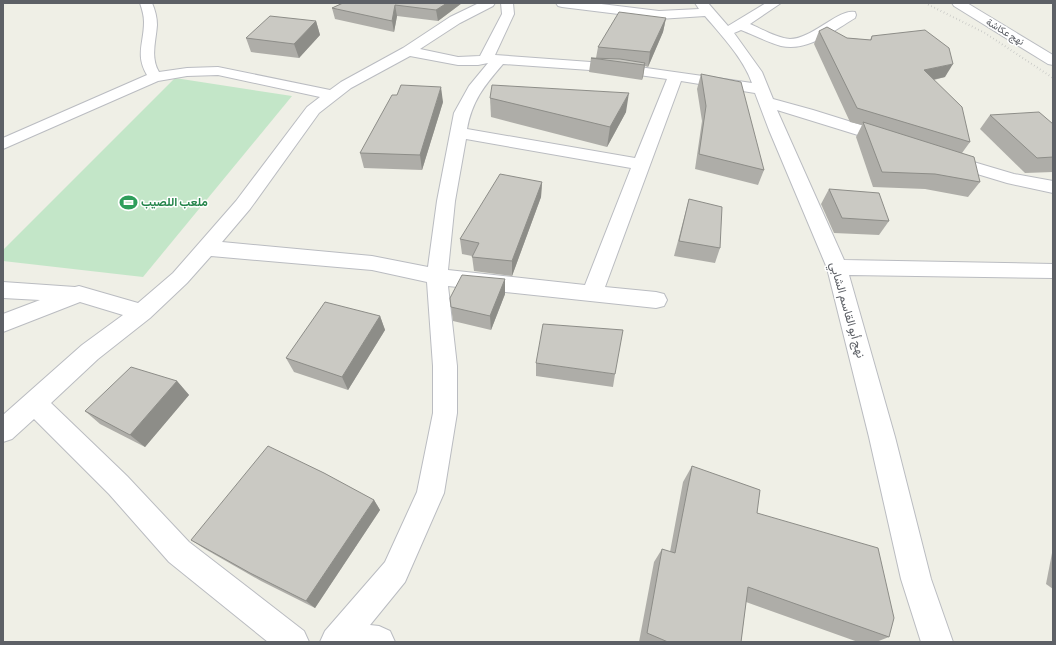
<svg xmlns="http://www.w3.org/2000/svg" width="1056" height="645" font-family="'Sofia Sans Condensed',Vazirmatn,sans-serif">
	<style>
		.green { fill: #c3e6c8 }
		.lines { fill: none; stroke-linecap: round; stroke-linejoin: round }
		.minor-casing { stroke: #babcc1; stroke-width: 2 }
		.minor { fill: #fff; fill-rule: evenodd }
		.rail { stroke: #b6b7b7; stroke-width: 2; stroke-dasharray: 0.5 3; stroke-linecap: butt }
		.wall { fill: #aeada8 }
		.shaded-wall { fill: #8d8d88 }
		.building { fill: #cac9c3; stroke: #8d8d88 }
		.labels { text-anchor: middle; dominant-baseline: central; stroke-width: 3; stroke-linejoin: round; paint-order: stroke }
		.far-street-label { font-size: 10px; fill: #5d6066; stroke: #fff }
		.leisure-label { font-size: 12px; font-weight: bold; fill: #27864d; stroke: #fff; text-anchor: start }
		.street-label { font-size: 12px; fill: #5d6066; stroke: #fff }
	</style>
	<rect width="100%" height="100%" fill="#efefe6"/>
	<!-- green -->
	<path class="green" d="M175,78L292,96L143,277L3,261V250Z"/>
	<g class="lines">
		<defs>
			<g id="minor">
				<path d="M140,3H152C155,10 157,17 157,25C156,41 150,57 159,72L187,68L218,67L330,90L341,82L403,48L450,17L479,3H495L493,6L460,23L420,49L458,57L480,56L502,14L501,3H513L514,14L495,55L618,64L752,83C743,58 722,36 705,16L659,19L562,7L558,6L556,3H593L659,11L699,9L695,3H708L728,26L766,3H781L750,24C762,29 776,38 790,39C812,39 839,8 855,12L856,15L855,18C833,31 808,52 781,46C767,42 754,35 741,30L734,33L762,72L773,99L813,110L893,135L895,139L893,143L887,144L777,110L844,260L1053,264V278L849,275L895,437L931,579L953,642H921L901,579L869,437L827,268L769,130L755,93L681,81L605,287L656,292L664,294L667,300L664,306L656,308L448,286L457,366V413L444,493L405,582L370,625L379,626L390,631L395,642H320L325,631L385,562L417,492L433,413V366L427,282L372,270L211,256L187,283L150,318L98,359L51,403L127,476L189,542L304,631L309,642H268L169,562L109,494L34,419L12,439L3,442V415L82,345L123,315L80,302L3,332V314L40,300L3,298V282L75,287L79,286L138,303L173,273L236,201L307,107L320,97L218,75L187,76L158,81L3,149V138L147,75C135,55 144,43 144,22C144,15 142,9 140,3ZM410,56L458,65H478L488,63L469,86L454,113L437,201L428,267L372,256L222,242L250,209L319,113L351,88ZM503,64L618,72L667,79L635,158L467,129C472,101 484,86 503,64ZM466,139L631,168L585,285L448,270L455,201Z"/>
				<path d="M952,3H967L1053,55V65L1048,64L954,6Z"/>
				<path d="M950,155L1014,174L1053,181V193L1007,183L944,164L941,160L944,156Z"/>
			</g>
		</defs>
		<!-- minor casing -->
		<use href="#minor" class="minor-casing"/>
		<!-- minor -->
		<use href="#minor" class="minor"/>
		<!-- rail -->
		<path class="rail" d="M925,3L985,33L1053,78"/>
	</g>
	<!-- wall -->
	<g class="wall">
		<path d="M343,3H462L438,21L397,16L394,32L335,19L332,8Z"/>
		<path d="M666,18L663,32L648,67L645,66L643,77L642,80L589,72L591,58H596L598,47Z"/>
		<path d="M316,21L320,35L299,58L251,52L246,38Z"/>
		<path d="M819,31L847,38L870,40L872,36L945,77L934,80L970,142L962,153L980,182L968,197L925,189L873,187L856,137L862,125L850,122L814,44Z"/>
		<path d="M701,74L764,170L758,185L695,169L702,121L697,89Z"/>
		<path d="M490,98L626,112L607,147L491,117Z"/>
		<path d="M443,102L422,170L364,168L360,153Z"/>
		<path d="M990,115L1053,124V172L1025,173L980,129Z"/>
		<path d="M542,182L541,197L512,276L474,271L472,256L462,254L460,239Z"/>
		<path d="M829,189L889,221L879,235L834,233L821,204Z"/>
		<path d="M689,199L720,248L715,263L674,256Z"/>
		<path d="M505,279V294L491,330L453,321L451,307Z"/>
		<path d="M380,316L385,330L348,390L294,372L286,358Z"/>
		<path d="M536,363L615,374L613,387L536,376Z"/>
		<path d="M177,381L189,395L145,447L100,424L85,411Z"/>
		<path d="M692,466L757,513L889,637L876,642H858L746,602L741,642H639L654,562L662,549L670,552L683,482Z"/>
		<path d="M374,500L380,510L315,608L261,581L205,549L191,540Z"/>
		<path d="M1053,548V589L1046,584Z"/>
	</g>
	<!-- shaded-wall -->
	<g class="shaded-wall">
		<path d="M447,3H462L438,21L436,10Z"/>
		<path d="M395,5L397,16L394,32L392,21Z"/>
		<path d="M666,18L663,32L648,67L650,52Z"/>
		<path d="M316,21L320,35L299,58L294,44Z"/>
		<path d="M645,63L643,77L642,80L644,65Z"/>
		<path d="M953,64L945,77L917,83L924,70Z"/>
		<path d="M441,87L443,102L422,170L420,155Z"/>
		<path d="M629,93L626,112L607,147L610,127Z"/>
		<path d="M542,182L541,197L512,276V261Z"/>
		<path d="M505,279V294L491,330L490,316Z"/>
		<path d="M380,316L385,330L348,390L342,377Z"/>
		<path d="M177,381L189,395L145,447L130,435Z"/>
		<path d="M374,500L380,510L315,608L306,601Z"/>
	</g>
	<!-- building -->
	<g class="building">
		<path d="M343,3H447L436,10L395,5L392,21L332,8Z"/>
		<path d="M619,12L666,18L650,52L598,47Z"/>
		<path d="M270,16L316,21L294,44L246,38Z"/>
		<path d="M827,27L847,38L871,40L872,36L925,30L949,48L953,64L924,70L962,107L970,142L857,108L819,31Z"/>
		<path d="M591,58L620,59L645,63L644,65Z"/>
		<path d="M701,74L741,82L764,170L699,154L706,106Z"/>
		<path d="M401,85L441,87L420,155L360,153L392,95H397Z"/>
		<path d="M492,85L629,93L610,127L490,98Z"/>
		<path d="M1039,112L1053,124V157L1037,158L990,115Z"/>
		<path d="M863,122L974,157L980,182L935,174L882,172Z"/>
		<path d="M500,174L542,182L512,261L472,257L479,243L460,239Z"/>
		<path d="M829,189L879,193L889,221L842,218Z"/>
		<path d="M689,199L722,207L720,248L679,241Z"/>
		<path d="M462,275L505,279L490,316L451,307L450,298Z"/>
		<path d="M325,302L380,316L342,377L286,358Z"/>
		<path d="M543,324L623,330L615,374L536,363Z"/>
		<path d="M131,367L177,381L130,435L85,411Z"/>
		<path d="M268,446L324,473L374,500L306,601L250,573L191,540Z"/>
		<path d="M692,466L760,490L757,513L878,548L894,618L889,637L748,587L741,642H668L647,633L662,549L675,553Z"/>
	</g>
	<!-- icons -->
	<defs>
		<symbol id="stadium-bare" viewBox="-9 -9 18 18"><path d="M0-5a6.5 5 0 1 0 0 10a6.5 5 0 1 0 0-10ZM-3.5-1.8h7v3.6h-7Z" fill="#2e9e5b" stroke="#fff" stroke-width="2.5" paint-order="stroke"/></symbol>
	</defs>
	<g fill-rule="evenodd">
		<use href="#stadium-bare" x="116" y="190" width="25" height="25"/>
	</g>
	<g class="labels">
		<!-- far-street labels -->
		<g class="far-street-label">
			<text transform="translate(1005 32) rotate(31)">نهج عكاشة</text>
		</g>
		<!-- leisure labels -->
		<g class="leisure-label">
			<text x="141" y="202">ملعب اللصيب</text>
		</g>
		<!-- street labels -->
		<g class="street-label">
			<text transform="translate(847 310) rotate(74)">نهج أبو القاسم الشابي</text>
		</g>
	</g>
	<!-- border -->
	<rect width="1056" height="645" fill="none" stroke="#5d6066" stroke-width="8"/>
</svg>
